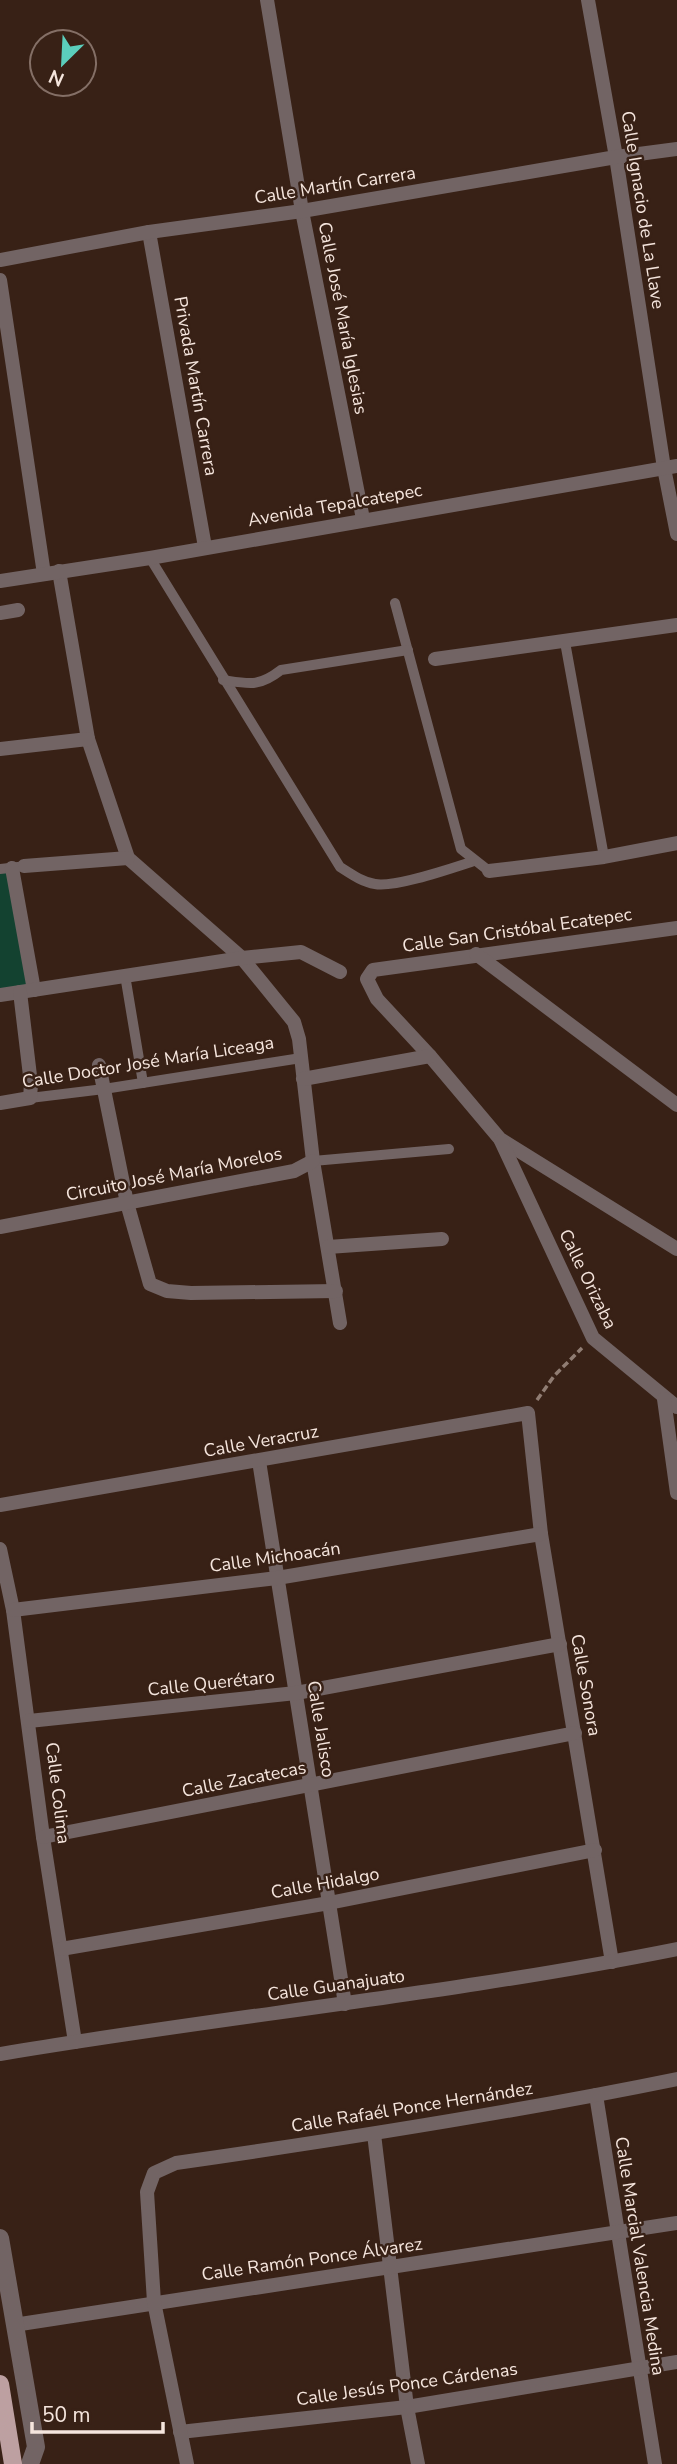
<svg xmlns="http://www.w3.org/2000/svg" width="677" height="2464" font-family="'Nunito Sans',sans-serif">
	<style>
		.green { fill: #134230 }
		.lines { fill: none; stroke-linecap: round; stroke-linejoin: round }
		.path { stroke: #907d73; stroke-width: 3.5; stroke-dasharray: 7 3.5; stroke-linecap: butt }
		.pedestrian { stroke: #726464; stroke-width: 10 }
		.minor { stroke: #726464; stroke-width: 14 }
		.tertiary { stroke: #726464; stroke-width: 18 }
		.primary { stroke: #bda0a1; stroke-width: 18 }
		.labels { text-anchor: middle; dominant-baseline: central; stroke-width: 5; stroke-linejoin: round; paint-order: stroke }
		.street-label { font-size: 18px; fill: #f5e5dd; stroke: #382116 }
	</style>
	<rect width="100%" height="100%" fill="#382116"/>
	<!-- green -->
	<path class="green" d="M10,870L32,989L0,994V871Z"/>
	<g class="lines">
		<!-- path -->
		<path class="path" d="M537,1400L554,1376L582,1348"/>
		<!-- pedestrian -->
		<g class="pedestrian">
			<path d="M150,558L340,867C351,874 362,882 375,884C395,888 452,868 474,861"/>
			<path d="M395,603L461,849L489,871"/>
			<path d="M565,642L604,857"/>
			<path d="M223,680C250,684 259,687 281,670L408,650"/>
			<path d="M0,869L18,867"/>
			<path d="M125,975L143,1083"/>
			<path d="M30,1098L104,1089L301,1058"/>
			<path d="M313,1161L449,1149"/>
		</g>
		<!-- minor -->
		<g class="minor">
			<path d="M267,0L302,211L363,519"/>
			<path d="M588,0L616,157L664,468L677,534"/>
			<path d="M149,232L205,547"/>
			<path d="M0,260L149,232L302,211L616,157L677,149"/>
			<path d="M0,280L44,574"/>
			<path d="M59,571L88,739L128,858L242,958L294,1022L299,1039L313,1161L340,1323"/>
			<path d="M0,581L150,558L677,466"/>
			<path d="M0,613L18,610"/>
			<path d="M435,659L677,625"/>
			<path d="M0,749L88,739"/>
			<path d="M24,866L128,858"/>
			<path d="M12,868L34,990"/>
			<path d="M489,871L604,857L677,843"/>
			<path d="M677,928L373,970L367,979L377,999L430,1056L500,1139L677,1249"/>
			<path d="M476,954L677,1105"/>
			<path d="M0,995L242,958L301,952L340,972"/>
			<path d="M99,1065L127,1203L150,1284L167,1291L191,1293L336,1291"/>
			<path d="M303,1079L430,1056"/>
			<path d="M0,1103L30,1098L31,1084L20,992"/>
			<path d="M501,1141L593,1338L677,1407"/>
			<path d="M0,1227L294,1171L313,1161"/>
			<path d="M328,1247L442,1239"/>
			<path d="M664,1399L677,1493"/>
			<path d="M259,1461L345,2004"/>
			<path d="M0,1505L528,1413L541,1534L612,1962"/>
			<path d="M0,1549L13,1610L43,1837L75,2042"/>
			<path d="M13,1610L277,1578L541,1534"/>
			<path d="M29,1721L296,1693L560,1644"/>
			<path d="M43,1837L575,1733"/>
			<path d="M61,1949L329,1903L595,1850"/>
			<path d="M0,2054C225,2016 453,1994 677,1949"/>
			<path d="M596,2095L655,2464"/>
			<path d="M374,2134L407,2407L418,2464"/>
			<path d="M14,2325L677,2223"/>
			<path d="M180,2432L407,2407L677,2362"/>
			<path d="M187,2464L154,2302L147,2192L154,2173L176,2163C344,2139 511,2113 677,2079"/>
		</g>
		<!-- tertiary -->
		<path class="tertiary" d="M0,2238L36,2447L30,2464"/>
		<!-- primary -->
		<path class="primary" d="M0,2384L13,2464"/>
	</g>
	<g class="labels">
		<!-- street labels -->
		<g class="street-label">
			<text transform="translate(335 185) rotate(-9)">Calle Martín Carrera</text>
			<text transform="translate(643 210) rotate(81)">Calle Ignacio de La Llave</text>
			<text transform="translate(343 318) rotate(79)">Calle José María Iglesias</text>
			<text transform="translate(196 386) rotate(80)">Privada Martín Carrera</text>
			<text transform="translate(335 505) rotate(-10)">Avenida Tepalcatepec</text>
			<text transform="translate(517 930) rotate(-8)">Calle San Cristóbal Ecatepec</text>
			<text transform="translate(148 1062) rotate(-9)">Calle Doctor José María Liceaga</text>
			<text transform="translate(174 1174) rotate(-11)">Circuito José María Morelos</text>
			<text transform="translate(588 1279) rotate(64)">Calle Orizaba</text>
			<text transform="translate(261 1441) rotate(-10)">Calle Veracruz</text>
			<text transform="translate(275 1557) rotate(-8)">Calle Michoacán</text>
			<text transform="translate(211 1683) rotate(-6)">Calle Querétaro</text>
			<text transform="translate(586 1685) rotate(80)">Calle Sonora</text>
			<text transform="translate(321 1729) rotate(81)">Calle Jalisco</text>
			<text transform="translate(244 1779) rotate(-11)">Calle Zacatecas</text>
			<text transform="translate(58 1793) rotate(83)">Calle Colima</text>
			<text transform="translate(325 1883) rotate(-10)">Calle Hidalgo</text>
			<text transform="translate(336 1985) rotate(-8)">Calle Guanajuato</text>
			<text transform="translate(412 2107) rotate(-9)">Calle Rafaél Ponce Hernández</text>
			<text transform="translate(640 2256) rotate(81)">Calle Marcial Valencia Medina</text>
			<text transform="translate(312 2259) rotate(-8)">Calle Ramón Ponce Álvarez</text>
			<text transform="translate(407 2384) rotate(-8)">Calle Jesús Ponce Cárdenas</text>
		</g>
	</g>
	<!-- north arrow -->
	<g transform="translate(63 63) rotate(204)"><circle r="33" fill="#382116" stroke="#846f66" stroke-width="2"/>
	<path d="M0-5L12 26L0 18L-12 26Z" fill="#5bcebc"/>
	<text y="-10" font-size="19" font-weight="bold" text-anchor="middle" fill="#f5e5dd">N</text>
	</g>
	<!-- scale -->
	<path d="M32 2422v10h131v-10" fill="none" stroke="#f5e5dd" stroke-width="3.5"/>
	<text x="42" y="2422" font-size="21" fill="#f5e5dd" stroke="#382116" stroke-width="5" paint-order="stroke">50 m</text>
</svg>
